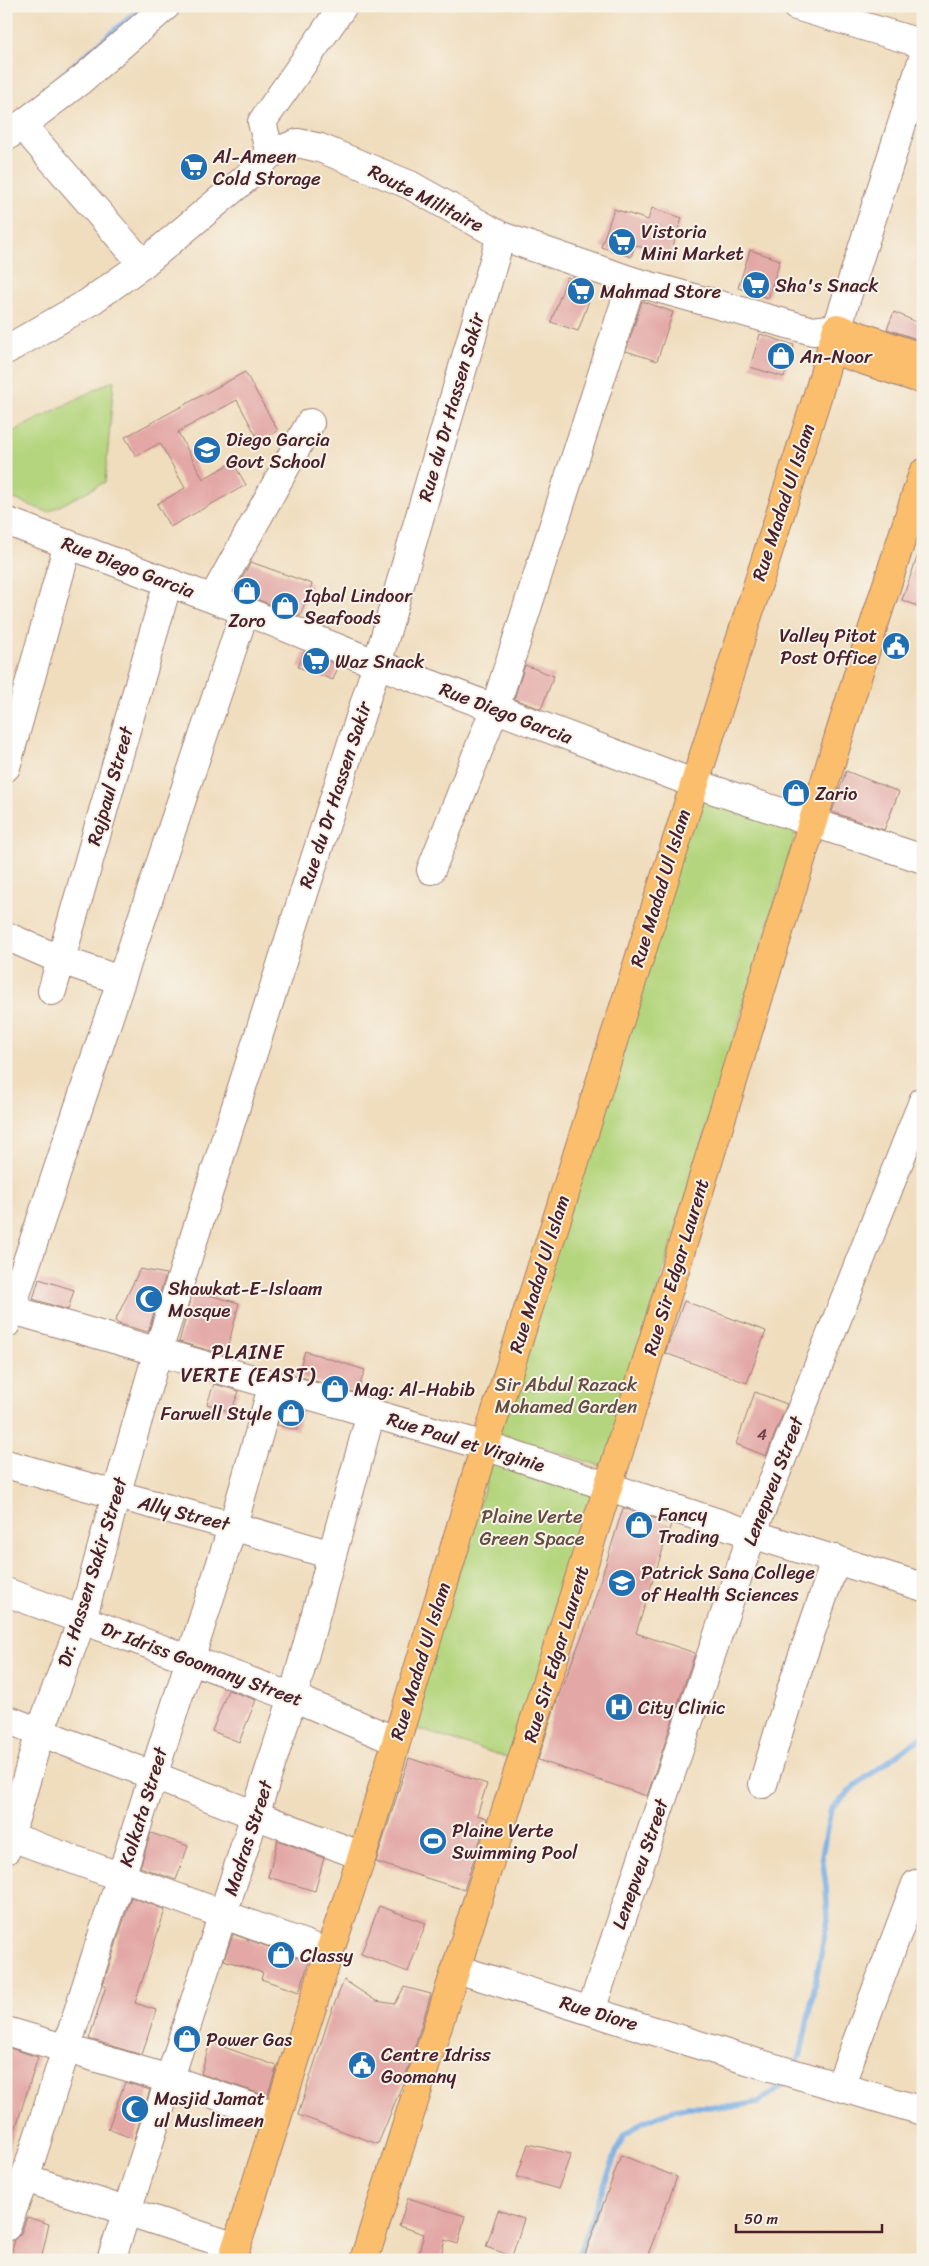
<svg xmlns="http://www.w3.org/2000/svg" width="929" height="2266" font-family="Sriracha,sans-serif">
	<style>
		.green { fill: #b4d57d; stroke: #7f7a54 }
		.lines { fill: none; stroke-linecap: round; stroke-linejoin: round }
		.stream { stroke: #76ace4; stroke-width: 5.5 }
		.building { fill: #e3a8a6 }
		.minor-casing { stroke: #9d7e74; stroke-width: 30 }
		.major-casing { stroke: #9d7e74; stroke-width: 30 }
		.minor { stroke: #fff; stroke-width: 28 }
		.major { stroke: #fabe6d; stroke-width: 28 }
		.labels { text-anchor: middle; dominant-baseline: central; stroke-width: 4; stroke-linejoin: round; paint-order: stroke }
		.number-label { font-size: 16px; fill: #70414a }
		.poi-label { font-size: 19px; fill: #4a1f2b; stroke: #f7f3e8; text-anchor: start }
		.street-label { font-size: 19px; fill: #4a1f2b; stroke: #f7f3e8 }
		.park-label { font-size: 19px; fill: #644c40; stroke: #f7f3e8 }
		.neighbourhood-label { font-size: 20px; letter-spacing: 1px; fill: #4a1f2b; stroke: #f7f3e8 }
	</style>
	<rect width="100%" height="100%" fill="#f7f3e8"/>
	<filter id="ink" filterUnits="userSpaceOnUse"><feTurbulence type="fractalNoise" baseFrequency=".02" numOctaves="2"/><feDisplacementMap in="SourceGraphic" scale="10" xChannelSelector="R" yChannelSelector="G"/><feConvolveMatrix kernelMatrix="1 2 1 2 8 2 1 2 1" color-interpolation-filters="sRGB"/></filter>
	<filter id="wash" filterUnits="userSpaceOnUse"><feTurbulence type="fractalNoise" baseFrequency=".0096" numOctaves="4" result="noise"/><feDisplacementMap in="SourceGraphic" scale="20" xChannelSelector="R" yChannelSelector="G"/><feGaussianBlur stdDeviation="1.12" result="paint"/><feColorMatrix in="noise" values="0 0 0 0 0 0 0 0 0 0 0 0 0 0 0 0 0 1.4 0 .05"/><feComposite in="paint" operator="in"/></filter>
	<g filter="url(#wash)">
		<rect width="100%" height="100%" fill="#f0ddbe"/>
		<!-- green -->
		<g class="green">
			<path d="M114,380L105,482L48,512L6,496V435Z"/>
			<path d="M697,795L798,826L604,1467L495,1432Z"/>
			<path d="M495,1454L604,1489L518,1761L409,1726Z"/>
		</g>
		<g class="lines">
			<!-- stream -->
			<g class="stream">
				<path d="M28,104L143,6"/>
				<path d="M796,2067L801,2053L828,1919L826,1886L822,1855L831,1809L856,1785L923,1736"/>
				<path d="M577,2260L617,2150L624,2136L641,2123L665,2113L688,2107H731L759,2102L789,2081"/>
			</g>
		</g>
		<g id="blocks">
			<!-- building -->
			<g class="building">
				<path d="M652,208L682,218L670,256L635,245L631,257L601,247L614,209L648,220Z"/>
				<path d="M750,250L780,260L768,298L738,288Z"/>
				<path d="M567,277L594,287L578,331L551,322Z"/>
				<path d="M642,301L673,312L657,361L626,351Z"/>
				<path d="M894,312L923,325V341L887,329Z"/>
				<path d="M760,334L794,345L784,377L750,367Z"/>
				<path d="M245,372L278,431L259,441L237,400L178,432L203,479L233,462L246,485L170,527L157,504L185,488L160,443L136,456L125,437Z"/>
				<path d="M920,549H923V608L902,600Z"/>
				<path d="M251,562L312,584L300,616L235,591Z"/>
				<path d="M304,652L335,664L338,667L333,680L298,667Z"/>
				<path d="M525,665L554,676L541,709L514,699Z"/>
				<path d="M846,771L899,792L884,830L832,812Z"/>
				<path d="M140,1269L166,1274L148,1332L119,1324L115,1321Z"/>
				<path d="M39,1279L74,1290L68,1310L33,1299Z"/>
				<path d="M193,1291L239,1303L226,1355L179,1342Z"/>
				<path d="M684,1301L766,1331L747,1383L665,1353Z"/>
				<path d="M305,1351L365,1370L357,1393L297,1376Z"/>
				<path d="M214,1384L239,1391L231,1412L207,1404Z"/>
				<path d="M755,1392L787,1404L766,1456L736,1444Z"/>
				<path d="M284,1404L302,1410L297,1430L277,1425Z"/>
				<path d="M623,1508L671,1524L636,1633L695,1653L647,1796L538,1760L557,1700L589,1618Z"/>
				<path d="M228,1690L256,1700L239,1742L212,1731Z"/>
				<path d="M409,1758L487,1784L477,1815L487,1818L464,1890L376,1862Z"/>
				<path d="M151,1833L188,1846L176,1880L140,1867Z"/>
				<path d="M278,1840L324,1858L315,1891L268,1877Z"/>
				<path d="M131,1897L165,1910L135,2003L156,2010L142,2055L89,2039L106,1986L103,1985Z"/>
				<path d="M379,1906L426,1923L408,1972L361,1954Z"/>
				<path d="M233,1934L309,1962L299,1992L261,1979L263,1973L224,1960Z"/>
				<path d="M344,1980L376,2001L395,2004L404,1987L431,1994L405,2078L378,2144L298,2115L330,2015Z"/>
				<path d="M210,2042L277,2066L267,2096L201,2074Z"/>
				<path d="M6,2047L38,2057L9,2149L6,2148Z"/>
				<path d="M125,2082L150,2090L134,2139L108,2129Z"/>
				<path d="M528,2144L571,2154L558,2189L517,2177Z"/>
				<path d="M621,2155L677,2177L646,2260H583Z"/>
				<path d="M408,2198L465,2216L458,2244L445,2240L440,2260H417L424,2234L399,2226Z"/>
				<path d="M498,2210L524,2219L512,2256L486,2247Z"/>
				<path d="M27,2217L49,2224L41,2260H10L15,2239L21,2233Z"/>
			</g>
		</g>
	</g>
	<g filter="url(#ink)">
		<use href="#blocks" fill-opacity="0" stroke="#9d7e74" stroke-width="1"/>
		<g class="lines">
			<defs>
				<g id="minor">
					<path d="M796,6L923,44"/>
					<path d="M22,125L143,264"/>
					<path d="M6,137L81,80L166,6"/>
					<path d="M270,154L262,122L343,6"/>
					<path d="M6,350L88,303L143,264L245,179L270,154L298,143L320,148L410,185L501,236L632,281L813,331L837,328L923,58"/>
					<path d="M6,521L245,611L377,664L693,783L923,859"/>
					<path d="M213,598L310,423"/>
					<path d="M6,767L68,544"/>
					<path d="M431,870L495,708L632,281"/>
					<path d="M6,936L61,960L120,980"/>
					<path d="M52,991L168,582"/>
					<path d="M6,1308L485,1446L752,1534L923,1587"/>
					<path d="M6,1324L245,611"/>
					<path d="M6,1464C114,1495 224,1522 331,1555"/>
					<path d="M6,1592L293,1697L396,1741"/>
					<path d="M6,1719L362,1856"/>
					<path d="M763,1784L792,1687L836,1559"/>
					<path d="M6,1835L329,1953"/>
					<path d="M6,1850L40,1732L82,1620L116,1495L158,1351L377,664L501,236"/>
					<path d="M457,1969L740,2058L923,2111"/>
					<path d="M591,2010L752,1534L923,1101"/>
					<path d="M6,2031L169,2079L277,2116"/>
					<path d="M840,2086L916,1884"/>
					<path d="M25,2178L236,2247"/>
					<path d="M6,2227L25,2178L233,1525L273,1384"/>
					<path d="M111,2260L293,1697L371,1413"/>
				</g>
				<g id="major">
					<path d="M831,347L845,354L923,380"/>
					<path d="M232,2260L329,1953L362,1856L485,1446L819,391L837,328L923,358"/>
					<path d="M364,2260L608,1487L860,668L923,473"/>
				</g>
			</defs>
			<!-- minor casing -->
			<use href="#minor" class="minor-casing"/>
			<!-- major casing -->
			<use href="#major" class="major-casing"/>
			<!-- minor -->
			<use href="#minor" class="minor"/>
			<!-- major -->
			<use href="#major" class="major"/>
		</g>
	</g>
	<!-- icons -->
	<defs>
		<symbol id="supermarket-disc" viewBox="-11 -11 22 22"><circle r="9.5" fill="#1f6fb2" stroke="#f7f3e8"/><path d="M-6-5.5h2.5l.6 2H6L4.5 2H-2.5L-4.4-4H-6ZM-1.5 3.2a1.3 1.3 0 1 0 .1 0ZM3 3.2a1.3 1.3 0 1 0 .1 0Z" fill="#fff"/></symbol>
		<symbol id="shop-disc" viewBox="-11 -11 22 22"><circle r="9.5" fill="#1f6fb2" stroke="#f7f3e8"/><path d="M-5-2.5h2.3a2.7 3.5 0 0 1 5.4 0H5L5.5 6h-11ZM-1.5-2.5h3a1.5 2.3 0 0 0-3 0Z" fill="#fff"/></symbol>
		<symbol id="school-disc" viewBox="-11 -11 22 22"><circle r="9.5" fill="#1f6fb2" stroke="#f7f3e8"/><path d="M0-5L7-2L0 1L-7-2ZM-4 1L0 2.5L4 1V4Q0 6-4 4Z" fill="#fff"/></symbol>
		<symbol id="civic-disc" viewBox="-11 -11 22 22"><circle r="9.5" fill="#1f6fb2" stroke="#f7f3e8"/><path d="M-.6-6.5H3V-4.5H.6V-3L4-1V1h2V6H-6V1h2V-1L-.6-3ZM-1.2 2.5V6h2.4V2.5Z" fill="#fff"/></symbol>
		<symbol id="mosque-disc" viewBox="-11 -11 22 22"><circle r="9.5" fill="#1f6fb2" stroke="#f7f3e8"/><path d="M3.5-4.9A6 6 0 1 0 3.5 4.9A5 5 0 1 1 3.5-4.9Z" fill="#fff"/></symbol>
		<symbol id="university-disc" viewBox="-11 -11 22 22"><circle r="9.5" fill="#1f6fb2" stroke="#f7f3e8"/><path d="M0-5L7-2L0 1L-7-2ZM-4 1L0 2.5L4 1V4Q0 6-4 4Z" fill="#fff"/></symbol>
		<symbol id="hospital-disc" viewBox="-11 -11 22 22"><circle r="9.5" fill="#1f6fb2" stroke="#f7f3e8"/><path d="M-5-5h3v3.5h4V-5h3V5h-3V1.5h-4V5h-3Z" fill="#fff"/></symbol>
		<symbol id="stadium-disc" viewBox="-11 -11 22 22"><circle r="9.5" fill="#1f6fb2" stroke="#f7f3e8"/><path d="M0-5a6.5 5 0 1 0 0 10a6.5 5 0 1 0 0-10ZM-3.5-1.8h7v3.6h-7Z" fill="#fff"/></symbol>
	</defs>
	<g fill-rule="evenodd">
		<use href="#supermarket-disc" x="178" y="151" width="32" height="32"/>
		<use href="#supermarket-disc" x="606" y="226" width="32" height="32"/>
		<use href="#supermarket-disc" x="740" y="269" width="32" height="32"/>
		<use href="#supermarket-disc" x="565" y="275" width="32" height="32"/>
		<use href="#shop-disc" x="765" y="340" width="32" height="32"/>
		<use href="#school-disc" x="191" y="434" width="32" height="32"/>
		<use href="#shop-disc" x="231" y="575" width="32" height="32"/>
		<use href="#shop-disc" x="269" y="590" width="32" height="32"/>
		<use href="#civic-disc" x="880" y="630" width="32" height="32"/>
		<use href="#supermarket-disc" x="300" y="645" width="32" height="32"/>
		<use href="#shop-disc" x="780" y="777" width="32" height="32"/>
		<use href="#mosque-disc" x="133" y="1283" width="32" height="32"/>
		<use href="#shop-disc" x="319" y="1373" width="32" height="32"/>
		<use href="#shop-disc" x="275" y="1397" width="32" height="32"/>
		<use href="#shop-disc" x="623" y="1509" width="32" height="32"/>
		<use href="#university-disc" x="606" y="1567" width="32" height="32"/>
		<use href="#hospital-disc" x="603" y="1691" width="32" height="32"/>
		<use href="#stadium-disc" x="417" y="1825" width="32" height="32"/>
		<use href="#shop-disc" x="265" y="1939" width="32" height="32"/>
		<use href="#shop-disc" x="171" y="2023" width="32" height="32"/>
		<use href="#civic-disc" x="346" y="2049" width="32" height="32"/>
		<use href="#mosque-disc" x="119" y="2093" width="32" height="32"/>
	</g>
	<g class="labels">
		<!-- number labels -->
		<g class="number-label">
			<text x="762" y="1434">4</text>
		</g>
		<!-- poi labels -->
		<g class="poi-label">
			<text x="213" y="156">Al-Ameen<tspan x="213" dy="22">Cold Storage</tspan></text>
			<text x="641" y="231">Vistoria<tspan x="641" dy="22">Mini Market</tspan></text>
			<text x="775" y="285">Sha's Snack</text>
			<text x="600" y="291">Mahmad Store</text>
			<text x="800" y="356">An-Noor</text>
			<text x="226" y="439">Diego Garcia<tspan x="226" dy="22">Govt School</tspan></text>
			<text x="304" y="595">Iqbal Lindoor<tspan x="304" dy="22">Seafoods</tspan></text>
			<text x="247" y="620" text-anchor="middle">Zoro</text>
			<text x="877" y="635" text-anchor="end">Valley Pitot<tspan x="877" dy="22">Post Office</tspan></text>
			<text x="335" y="661">Waz Snack</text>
			<text x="815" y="793">Zario</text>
			<text x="168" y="1288">Shawkat-E-Islaam<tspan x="168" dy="22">Mosque</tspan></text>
			<text x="354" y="1389">Mag: Al-Habib</text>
			<text x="272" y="1413" text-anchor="end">Farwell Style</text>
			<text x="658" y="1514">Fancy<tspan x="658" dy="22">Trading</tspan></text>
			<text x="641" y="1572">Patrick Sana College<tspan x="641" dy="22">of Health Sciences</tspan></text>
			<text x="638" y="1707">City Clinic</text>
			<text x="452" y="1830">Plaine Verte<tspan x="452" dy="22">Swimming Pool</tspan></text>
			<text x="300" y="1955">Classy</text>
			<text x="206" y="2039">Power Gas</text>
			<text x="381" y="2054">Centre Idriss<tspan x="381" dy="22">Goomany</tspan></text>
			<text x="154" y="2098">Masjid Jamat<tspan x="154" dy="22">ul Muslimeen</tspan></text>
		</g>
		<!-- street labels -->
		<g class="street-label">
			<text transform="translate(426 198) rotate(27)">Route Militaire</text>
			<text transform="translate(451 407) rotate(-74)">Rue du Dr Hassen Sakir</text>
			<text transform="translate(783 502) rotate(-72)">Rue Madad Ul Islam</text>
			<text transform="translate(128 567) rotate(21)">Rue Diego Garcia</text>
			<text transform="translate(506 713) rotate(21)">Rue Diego Garcia</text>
			<text transform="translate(110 786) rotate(-74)">Rajpaul Street</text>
			<text transform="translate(335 795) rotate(-72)">Rue du Dr Hassen Sakir</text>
			<text transform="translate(660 888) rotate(-73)">Rue Madad Ul Islam</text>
			<text transform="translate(676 1267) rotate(-73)">Rue Sir Edgar Laurent</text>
			<text transform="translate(539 1274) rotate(-73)">Rue Madad Ul Islam</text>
			<text transform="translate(466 1442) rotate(17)">Rue Paul et Virginie</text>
			<text transform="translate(773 1481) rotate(-69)">Lenepveu Street</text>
			<text transform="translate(184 1513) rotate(14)">Ally Street</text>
			<text transform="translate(92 1572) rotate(-73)">Dr. Hassen Sakir Street</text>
			<text transform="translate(556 1654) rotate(-73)">Rue Sir Edgar Laurent</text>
			<text transform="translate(420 1661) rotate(-73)">Rue Madad Ul Islam</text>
			<text transform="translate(202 1664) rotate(20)">Dr Idriss Goomany Street</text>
			<text transform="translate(143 1807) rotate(-73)">Kolkata Street</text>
			<text transform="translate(248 1838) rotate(-72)">Madras Street</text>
			<text transform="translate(640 1864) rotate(-71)">Lenepveu Street</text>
			<text transform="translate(599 2013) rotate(17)">Rue Diore</text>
		</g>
		<!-- park labels -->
		<g class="park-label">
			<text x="566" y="1384">Sir Abdul Razack<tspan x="566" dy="22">Mohamed Garden</tspan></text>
			<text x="532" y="1516">Plaine Verte<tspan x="532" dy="22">Green Space</tspan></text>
		</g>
		<!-- neighbourhood labels -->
		<g class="neighbourhood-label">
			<text x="248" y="1352">PLAINE<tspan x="248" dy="23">VERTE (EAST)</tspan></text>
		</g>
	</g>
	<!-- margin -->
	<rect width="929" height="2266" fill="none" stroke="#f7f3e8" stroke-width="25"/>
	<!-- scale -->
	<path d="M736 2224v8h146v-8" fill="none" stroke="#4a1f2b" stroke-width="2.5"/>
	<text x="744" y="2224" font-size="15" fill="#4a1f2b" stroke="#f7f3e8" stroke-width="4" paint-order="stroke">50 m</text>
</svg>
